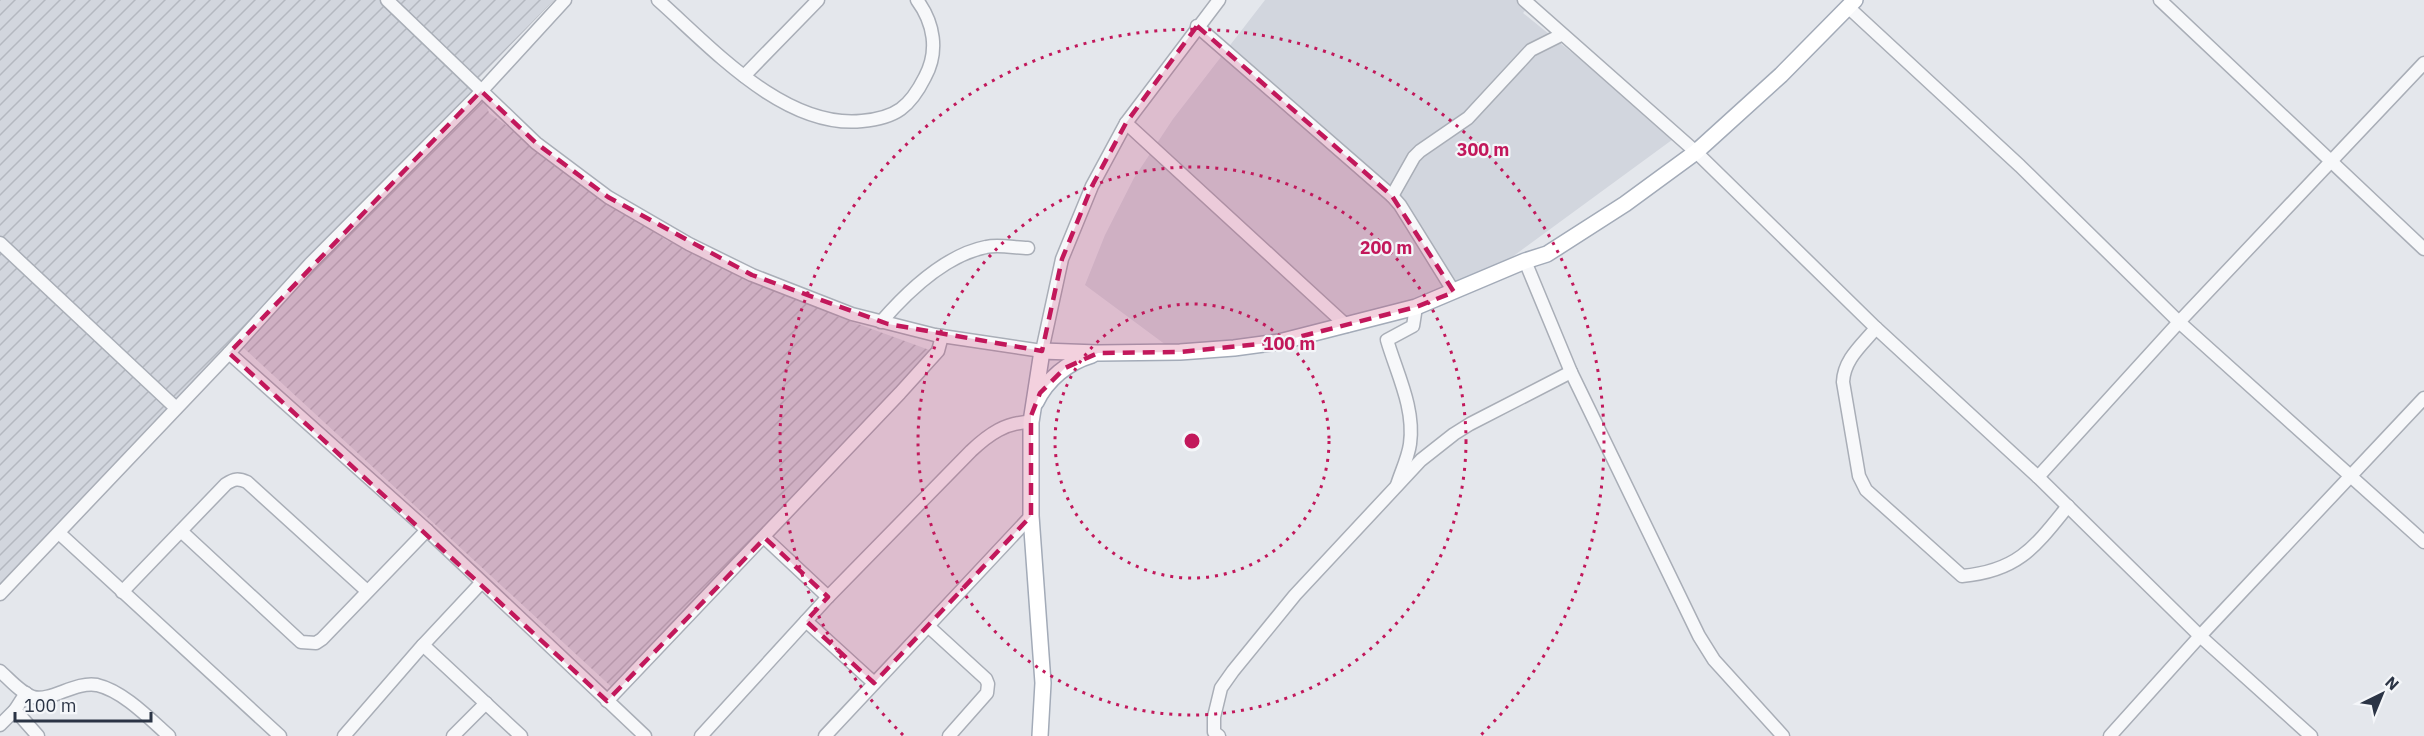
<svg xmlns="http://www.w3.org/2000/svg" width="2424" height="736" font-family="'IBM Plex Sans',sans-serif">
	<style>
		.built { fill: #d2d6de }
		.industrial { fill: url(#industrial-furrows) }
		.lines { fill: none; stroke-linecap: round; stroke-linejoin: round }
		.minor-casing { stroke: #a9aeb7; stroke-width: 15 }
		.major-casing { stroke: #a3abb8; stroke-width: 18 }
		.minor { stroke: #f7f8fa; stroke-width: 12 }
		.major { stroke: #fff; stroke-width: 15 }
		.marked { fill: #c2185b; fill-opacity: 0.2; stroke: #c2185b; stroke-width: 4.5; stroke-dasharray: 12 8; stroke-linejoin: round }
		.ring { fill: none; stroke: #c2185b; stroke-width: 3; stroke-dasharray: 3 6 }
		.centre { fill: #c2185b; stroke: #f4f6f9; stroke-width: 3 }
		.ring-label { font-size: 18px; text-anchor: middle; font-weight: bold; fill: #c2185b; stroke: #f4f6f9; stroke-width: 4.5; stroke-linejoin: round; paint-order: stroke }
	</style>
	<defs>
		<pattern id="industrial-furrows" width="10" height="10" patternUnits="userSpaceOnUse" patternTransform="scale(1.5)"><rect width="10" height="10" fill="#d2d6de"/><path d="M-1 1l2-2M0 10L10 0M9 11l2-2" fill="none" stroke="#b4b8c0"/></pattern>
	</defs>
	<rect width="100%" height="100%" fill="#e4e7ec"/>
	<!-- built -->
	<path class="built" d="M1265,0H1534L1523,13L1676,137L1463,293L1307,334L1174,351L1085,285L1105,235L1134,178L1173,119Z"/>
	<!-- industrial -->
	<path class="industrial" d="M0,0H554L478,79L489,113L666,240L839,317L935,352L617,692L235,340L160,416L0,588Z"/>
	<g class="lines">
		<defs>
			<g id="minor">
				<path d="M387,0L536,143L608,197L689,244L752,275L852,314L935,335L1042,351L1062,259L1092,186L1126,123L1219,0"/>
				<path d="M658,0C711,47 784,129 862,121C896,118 910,107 925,77C939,51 934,23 917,0"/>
				<path d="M1524,0L1696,152L1876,328L2038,477L2200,636L2311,736"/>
				<path d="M2160,0L2424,249"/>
				<path d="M1848,7L2020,166L2179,322L2424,542"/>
				<path d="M1197,26L1392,196L1400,205L1454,292"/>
				<path d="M744,76L818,0"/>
				<path d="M1126,123L1347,326"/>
				<path d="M1392,196L1414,157L1420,151L1468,118L1531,50L1561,35"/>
				<path d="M0,243L176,408"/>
				<path d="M1525,261L1571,372L1699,636L1714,660L1783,736"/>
				<path d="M881,322C907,292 946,255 986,247C999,244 1015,248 1028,248"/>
				<path d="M1876,328C1862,345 1844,359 1843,382L1859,476L1866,490L1962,576C2018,571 2035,547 2068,506"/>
				<path d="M229,353L427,530L645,736"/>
				<path d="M2038,477L2179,322L2424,63"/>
				<path d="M1397,485C1401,472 1408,458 1410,444C1415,408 1397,374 1387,340L1413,326L1416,307"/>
				<path d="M181,531L301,642L316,643L322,639L427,530"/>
				<path d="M59,533L280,736"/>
				<path d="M765,538L828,597"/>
				<path d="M122,592L226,484C234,479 238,478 247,482L367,591"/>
				<path d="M0,594L229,353L310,264L475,98L565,0"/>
				<path d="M806,621L874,683"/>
				<path d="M928,626L986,679L988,684L987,693L949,736"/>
				<path d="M423,645L521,736"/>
				<path d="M0,671C9,679 21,693 33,697C51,702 75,681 97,685C123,691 149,718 169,736"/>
				<path d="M26,693L15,710L38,736"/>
				<path d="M607,701L900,393L938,351L942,336"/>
				<path d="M0,725L15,710"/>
				<path d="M344,736L423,645L481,583"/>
				<path d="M453,736L486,703"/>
				<path d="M701,736L828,597L971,451C989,434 1006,422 1031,422"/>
				<path d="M825,736L1031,516"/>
				<path d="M1219,736L1214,732V717L1221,688L1233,671L1295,595L1421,460L1454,434L1470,424L1571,372"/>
				<path d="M2110,736L2200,636L2424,398"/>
			</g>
			<g id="major">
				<path d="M1036,402C1047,379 1068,362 1092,355"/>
				<path d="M1040,736L1043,683L1031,516V422L1042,351L1098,353L1180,352L1234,348L1279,342L1416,307L1525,261L1547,254L1625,204L1696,152L1781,75L1855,0"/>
			</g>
		</defs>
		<!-- minor casing -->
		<use href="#minor" class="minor-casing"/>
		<!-- major casing -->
		<use href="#major" class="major-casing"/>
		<!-- minor -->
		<use href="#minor" class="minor"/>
		<!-- major -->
		<use href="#major" class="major"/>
	</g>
	<!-- marked area -->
	<path class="marked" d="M1197,26L1392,196L1454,292L1416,307L1279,342L1180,352L1098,353L1065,368L1040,393L1031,416V516L874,683L806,621L828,597L765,538L607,701L229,353L481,91L536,143L608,197L752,275L888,324L1042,351L1062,259L1092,186L1126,123Z"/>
	<!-- distance rings -->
	<g class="ring">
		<circle cx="1192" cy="441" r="137"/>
		<circle cx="1192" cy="441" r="274"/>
		<path d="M903 735A412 412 0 1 1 1481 735"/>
	</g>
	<circle cx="1192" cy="441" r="9" class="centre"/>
	<g class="ring-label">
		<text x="1483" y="156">300 m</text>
		<text x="1386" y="254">200 m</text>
		<text x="1289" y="350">100 m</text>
	</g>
	<!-- north arrow -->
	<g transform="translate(2382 694) rotate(43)" stroke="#f4f6f9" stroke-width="4.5" paint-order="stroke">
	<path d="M0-4.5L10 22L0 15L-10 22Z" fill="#2b3445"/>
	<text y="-9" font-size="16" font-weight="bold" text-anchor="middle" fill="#2b3445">N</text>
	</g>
	<!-- scale -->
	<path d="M15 712v9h136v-9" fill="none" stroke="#2b3445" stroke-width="3"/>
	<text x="24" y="712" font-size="18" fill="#2b3445" stroke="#f4f6f9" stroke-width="4.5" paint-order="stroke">100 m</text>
</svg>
